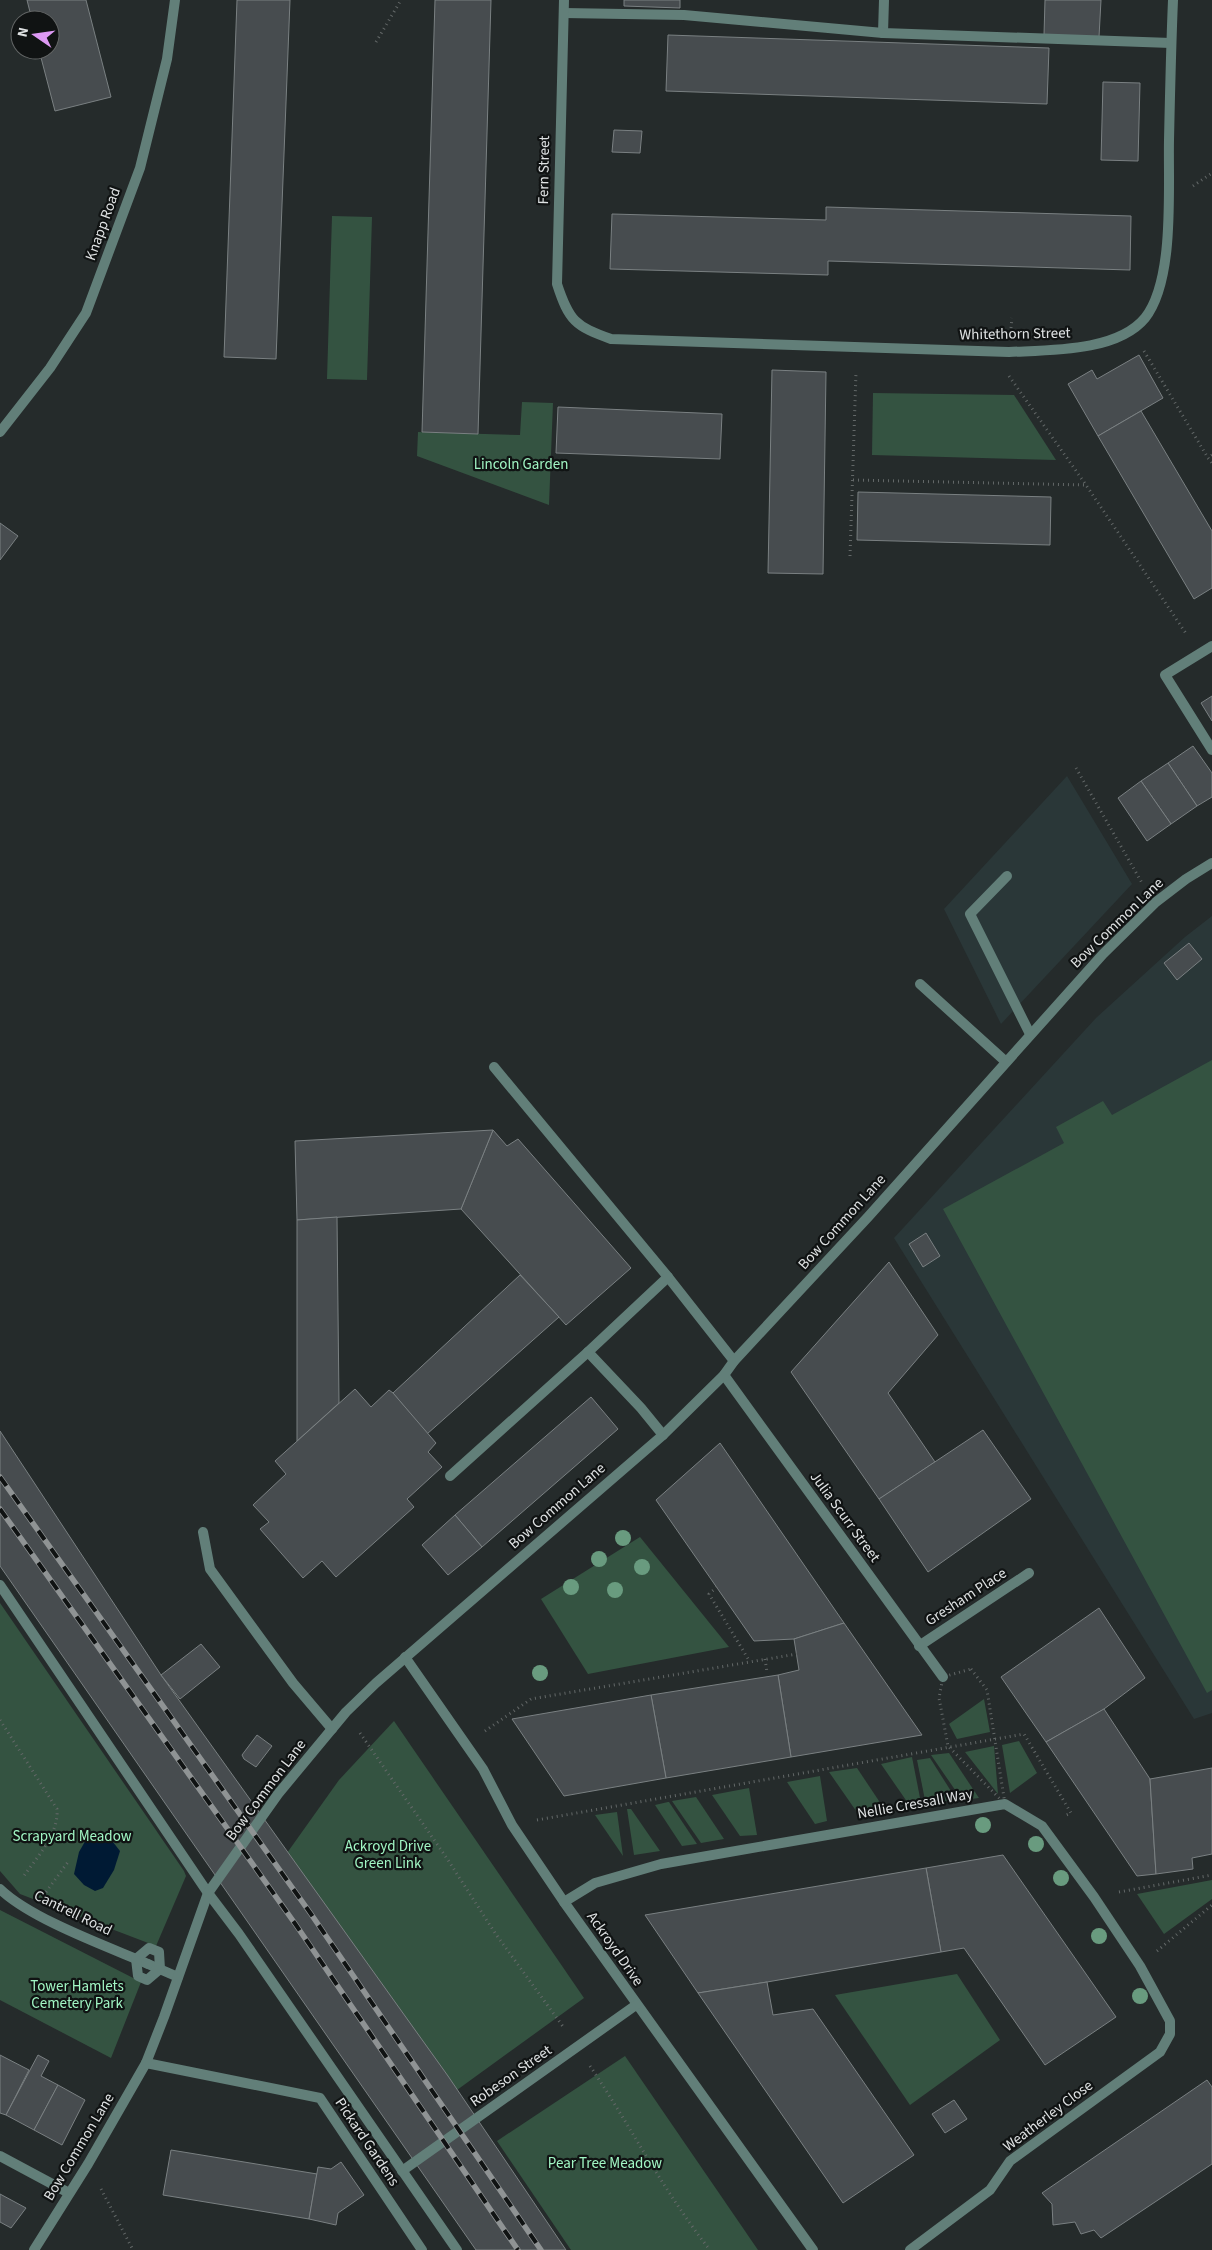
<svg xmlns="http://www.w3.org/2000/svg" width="1212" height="2250" font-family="'Source Sans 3',sans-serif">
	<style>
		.built { fill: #2a3738 }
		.green { fill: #345341 }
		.water { fill: #001a34 }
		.building { fill: #474c4f; stroke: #7a8082 }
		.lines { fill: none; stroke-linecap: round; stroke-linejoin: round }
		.path { stroke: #636868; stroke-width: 3; stroke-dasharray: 1 4; stroke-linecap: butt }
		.service { stroke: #627f79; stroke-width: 10 }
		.pedestrian { stroke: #627f79; stroke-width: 10 }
		.minor { stroke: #627f79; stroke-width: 10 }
		.tertiary { stroke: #627f79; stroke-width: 10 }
		.rail-casing { stroke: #8f9394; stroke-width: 5.5 }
		.rail { stroke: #101313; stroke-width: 4; stroke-dasharray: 11; stroke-linecap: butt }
		.tree { fill: #699b7f }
		.labels { text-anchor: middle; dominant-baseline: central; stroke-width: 4.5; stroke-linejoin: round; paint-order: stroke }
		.street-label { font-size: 15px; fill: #dfe2e3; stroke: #101313 }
		.park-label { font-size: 15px; fill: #a1f6c4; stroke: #101313 }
	</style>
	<rect width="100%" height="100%" fill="#252b2b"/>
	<!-- built -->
	<g class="built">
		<path d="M1067,776L1132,884L1001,1024L944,909Z"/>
		<path d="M1212,916V1713L1194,1719L894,1238L1096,1018L1185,937Z"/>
	</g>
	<!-- green -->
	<g class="green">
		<path d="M332,216L372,217L367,380L327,379Z"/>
		<path d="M873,393L1014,395L1056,460L872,455Z"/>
		<path d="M522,402L553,403L549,505L417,456L418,432L520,435Z"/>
		<path d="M1212,1060V1690L1207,1693L943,1209L1064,1143L1056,1127L1103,1101L1112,1115Z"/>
		<path d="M640,1537L729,1647L588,1674L541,1599Z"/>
		<path d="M0,1603L184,1871L186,1876L156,1946L20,1894L0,1871Z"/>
		<path d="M984,1699L990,1732L957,1739L949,1724Z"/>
		<path d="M394,1721L584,1998L457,2090L287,1853L339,1780Z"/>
		<path d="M1019,1741L1037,1773L1010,1793L1002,1745Z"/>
		<path d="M994,1746L998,1794L965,1752Z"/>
		<path d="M949,1753L979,1798L962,1800L931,1755Z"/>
		<path d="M912,1757L922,1808L912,1809L881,1764Z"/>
		<path d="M930,1758L956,1799L926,1805L917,1760Z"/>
		<path d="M857,1768L887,1813L861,1818L829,1772Z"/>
		<path d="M820,1776L827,1821L815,1824L787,1782Z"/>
		<path d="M749,1788L757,1835L740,1836L712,1795Z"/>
		<path d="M696,1797L724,1839L701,1843L672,1801Z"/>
		<path d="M668,1802H669L697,1844L682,1846L655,1805Z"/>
		<path d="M627,1809H631L660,1851L634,1855Z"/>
		<path d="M617,1812L623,1856L595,1815Z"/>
		<path d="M1212,1880V1899L1164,1934L1137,1894Z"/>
		<path d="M0,1910L141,1982L111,2058L0,2000Z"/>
		<path d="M957,1974L1000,2040L910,2105L835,1995Z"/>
		<path d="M625,2056L758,2250H571L497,2141Z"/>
	</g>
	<!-- water -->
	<path class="water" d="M91,1831L109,1837L120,1851L114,1870L103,1888L95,1891L84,1885L74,1874L79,1852Z"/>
	<!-- building -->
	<g class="building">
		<path d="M27,0H86L111,97L55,111L39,50H50V20H32Z"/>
		<path d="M237,0H290L276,359L224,357Z"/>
		<path d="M435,0H491L478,434L422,432Z"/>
		<path d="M624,0H680V8L624,6Z"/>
		<path d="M1045,0H1101L1099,37L1044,35Z"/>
		<path d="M668,35L1049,48L1047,104L666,91Z"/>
		<path d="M1103,82L1140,83L1138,161L1101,160Z"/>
		<path d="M614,130L642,131L640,153L612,152Z"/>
		<path d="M826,207L1131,216L1130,270L828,261V275L610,269L612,214L826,220Z"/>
		<path d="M1139,355L1163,398L1098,436L1068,384L1092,370L1097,379Z"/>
		<path d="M772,370L826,372L823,574L768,573Z"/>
		<path d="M558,407L722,414L720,459L556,453Z"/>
		<path d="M1141,411L1212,531V588L1194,599L1098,436Z"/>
		<path d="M858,492L1051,497L1050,545L857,540Z"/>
		<path d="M0,523L18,536L0,560Z"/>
		<path d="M1212,696V721L1201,703Z"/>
		<path d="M1193,746L1212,773V797L1197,806L1168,763Z"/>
		<path d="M1168,763L1197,806L1171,824L1141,781Z"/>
		<path d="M1141,781L1171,824L1147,841L1118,798Z"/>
		<path d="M1189,943L1202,959L1177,980L1164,963Z"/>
		<path d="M493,1130L507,1146L518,1139L631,1268L566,1325L461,1209Z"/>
		<path d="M493,1130L461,1209L297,1220L295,1141Z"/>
		<path d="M337,1217L339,1403L297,1441V1220Z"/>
		<path d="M926,1233L940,1256L923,1267L909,1244Z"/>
		<path d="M889,1262L938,1335L888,1393L935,1462L879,1499L791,1372Z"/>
		<path d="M520,1275L559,1317L427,1434L393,1393Z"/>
		<path d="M355,1389L371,1407L389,1390L393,1393L436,1443L428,1452L442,1467L407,1499L414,1507L336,1577L322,1561L303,1578L260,1529L269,1522L253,1505L286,1474L275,1461Z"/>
		<path d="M591,1397L618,1429L482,1547L455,1515Z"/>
		<path d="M983,1430L1031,1499L928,1572L879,1499Z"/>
		<path d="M0,1431L161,1675L448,2076L566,2250H476L0,1566Z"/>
		<path d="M720,1443L844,1623L794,1639L754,1641L656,1500Z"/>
		<path d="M455,1515L482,1547L448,1575L422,1545Z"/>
		<path d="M1099,1608L1145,1678L1104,1709L1046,1742L1001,1677Z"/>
		<path d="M844,1623L922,1735L791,1757L778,1675L799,1670L794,1639Z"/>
		<path d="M201,1644L220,1667L180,1699L161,1675Z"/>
		<path d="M778,1675L791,1757L666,1778L651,1695Z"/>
		<path d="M651,1695L666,1778L564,1796L512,1719Z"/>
		<path d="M1104,1709L1150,1779L1156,1874L1137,1876L1046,1742Z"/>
		<path d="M257,1735L272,1746L256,1767L244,1759L242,1755Z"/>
		<path d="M1212,1768V1854L1192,1858L1193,1869L1156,1874L1150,1779Z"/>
		<path d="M1003,1855L1116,2017L1045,2065L964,1948L941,1952L926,1868Z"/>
		<path d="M926,1868L941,1952L767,1982L698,1993L645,1915Z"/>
		<path d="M767,1982L773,2015L813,2009L914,2155L843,2203L698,1993Z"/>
		<path d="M0,2055L29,2070L6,2115L0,2113Z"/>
		<path d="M38,2055L49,2061L41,2076L58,2085L34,2130L6,2115Z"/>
		<path d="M1207,2080L1212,2087V2164L1101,2238L1094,2230L1081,2234L1075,2222L1053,2225L1052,2204L1042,2193Z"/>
		<path d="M58,2085L85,2100L62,2145L34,2130Z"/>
		<path d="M954,2100L967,2119L945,2133L932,2114Z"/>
		<path d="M171,2150L317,2174L309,2219L163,2195Z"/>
		<path d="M341,2162L364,2195L338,2213L336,2225L309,2219L318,2167L331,2169Z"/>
		<path d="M0,2194L26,2208L11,2228L0,2222Z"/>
	</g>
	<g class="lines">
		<!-- path -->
		<g class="path">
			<path d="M376,42L401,0"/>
			<path d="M1193,186L1212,173"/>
			<path d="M1011,328L1012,318"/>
			<path d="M1144,351L1208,458"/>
			<path d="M1009,376L1086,485L1187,635"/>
			<path d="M1212,455L1208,458L1212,463"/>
			<path d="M853,480L1086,485"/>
			<path d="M850,556L856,372"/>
			<path d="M1076,768L1142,883"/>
			<path d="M717,1587L709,1594L750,1662"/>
			<path d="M765,1659L767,1672"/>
			<path d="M971,1669L987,1690L1005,1804L948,1746L939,1698L943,1677Z"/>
			<path d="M0,1720L57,1809C59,1834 37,1857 23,1877"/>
			<path d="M485,1731L531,1699L797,1654"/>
			<path d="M360,1733L448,1860L495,1933L564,2028"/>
			<path d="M537,1820L1024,1734L1071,1813L1064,1816"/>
			<path d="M46,1892L68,1862"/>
			<path d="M1119,1892L1212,1875"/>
			<path d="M1157,1951L1212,1905"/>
			<path d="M590,2066C631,2127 664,2192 710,2250"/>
			<path d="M101,2189L133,2250"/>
		</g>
		<!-- service -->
		<g class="service">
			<path d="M883,33L884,0"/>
			<path d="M1007,876L970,914L1030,1034"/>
			<path d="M920,984L1005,1061"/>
			<path d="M494,1067L668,1277L734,1361"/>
			<path d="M588,1352L641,1408L663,1435"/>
			<path d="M450,1476L588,1352L668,1277"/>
			<path d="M203,1532L210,1569L293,1683L332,1729"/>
			<path d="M0,1585L208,1893L239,1934L457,2250"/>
			<path d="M148,1964L178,1977"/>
		</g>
		<!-- pedestrian -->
		<g class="pedestrian">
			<path d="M564,13L684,15L883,33L1171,43"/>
			<path d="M0,1889C31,1919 106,1946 148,1964"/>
			<path d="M149,1948L159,1952L160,1969L147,1980L138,1976L136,1959Z"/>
		</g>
		<!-- minor -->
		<g class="minor">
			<path d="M564,0L557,284C569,321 575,326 611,339L1009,352C1049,350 1117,352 1145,318C1175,280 1168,188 1169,140C1170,93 1171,47 1173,0"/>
			<path d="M0,432L50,368L86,313L140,168L167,59L175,0"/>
			<path d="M1212,646L1165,675L1212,750"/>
			<path d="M724,1375L943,1677"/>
			<path d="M919,1646L1029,1573"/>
			<path d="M405,1657L483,1769L512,1825L564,1902L813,2250"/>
			<path d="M564,1902L595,1883L661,1864L1005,1804L1042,1826L1094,1897L1140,1966L1170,2021V2034L1160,2052L1010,2161L990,2190L910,2250"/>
			<path d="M146,2063L320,2098L422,2250"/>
			<path d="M0,2156L69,2193"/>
			<path d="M402,2171L636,2005"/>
		</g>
		<!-- tertiary -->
		<path class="tertiary" d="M34,2250L88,2164L146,2063L164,2017L208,1893L278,1794L346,1712L376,1683L663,1435L724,1375L734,1361L868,1217L1103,954L1156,902L1186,879L1212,863"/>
		<defs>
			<g id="rail">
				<path d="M0,1477L311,1914L541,2250"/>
				<path d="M0,1509L296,1925L518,2250"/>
			</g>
		</defs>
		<!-- rail casing -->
		<use href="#rail" class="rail-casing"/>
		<!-- rail -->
		<use href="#rail" class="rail"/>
	</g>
	<!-- trees -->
	<g class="tree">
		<circle cx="623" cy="1538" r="8"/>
		<circle cx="599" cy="1559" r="8"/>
		<circle cx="642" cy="1567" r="8"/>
		<circle cx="571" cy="1587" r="8"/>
		<circle cx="615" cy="1590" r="8"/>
		<circle cx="540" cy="1673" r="8"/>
		<circle cx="983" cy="1825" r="8"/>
		<circle cx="1036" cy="1844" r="8"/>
		<circle cx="1061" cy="1878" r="8"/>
		<circle cx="1099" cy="1936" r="8"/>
		<circle cx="1140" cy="1996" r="8"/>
	</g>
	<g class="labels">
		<!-- street labels -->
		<g class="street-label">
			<text transform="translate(544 170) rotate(-89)">Fern Street</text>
			<text transform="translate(103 224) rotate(-70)">Knapp Road</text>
			<text transform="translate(1015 334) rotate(-1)">Whitethorn Street</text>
			<text transform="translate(1117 923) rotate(-44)">Bow Common Lane</text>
			<text transform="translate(842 1222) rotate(-48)">Bow Common Lane</text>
			<text transform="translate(557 1506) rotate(-41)">Bow Common Lane</text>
			<text transform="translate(845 1517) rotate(54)">Julia Scurr Street</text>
			<text transform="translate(966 1597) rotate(-33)">Gresham Place</text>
			<text transform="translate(266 1790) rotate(-53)">Bow Common Lane</text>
			<text transform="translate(915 1804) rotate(-10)">Nellie Cressall Way</text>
			<text transform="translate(73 1913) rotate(26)">Cantrell Road</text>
			<text transform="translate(615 1949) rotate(55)">Ackroyd Drive</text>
			<text transform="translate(511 2076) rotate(-35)">Robeson Street</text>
			<text transform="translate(1048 2116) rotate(-37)">Weatherley Close</text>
			<text transform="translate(367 2142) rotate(56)">Pickard Gardens</text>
			<text transform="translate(79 2147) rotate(-59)">Bow Common Lane</text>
		</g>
		<!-- park labels -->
		<g class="park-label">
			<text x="521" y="464">Lincoln Garden</text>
			<text x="72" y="1836">Scrapyard Meadow</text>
			<text x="388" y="1846">Ackroyd Drive<tspan x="388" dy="17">Green Link</tspan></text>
			<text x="77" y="1986">Tower Hamlets<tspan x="77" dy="17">Cemetery Park</tspan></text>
			<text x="605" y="2163">Pear Tree Meadow</text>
		</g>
	</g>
	<!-- north arrow -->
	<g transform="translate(35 35) rotate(283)"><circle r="24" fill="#101313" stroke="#636666"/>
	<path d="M0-4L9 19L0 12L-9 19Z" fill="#dd99f3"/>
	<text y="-8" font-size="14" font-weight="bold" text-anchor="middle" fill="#dfe2e3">N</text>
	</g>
</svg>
